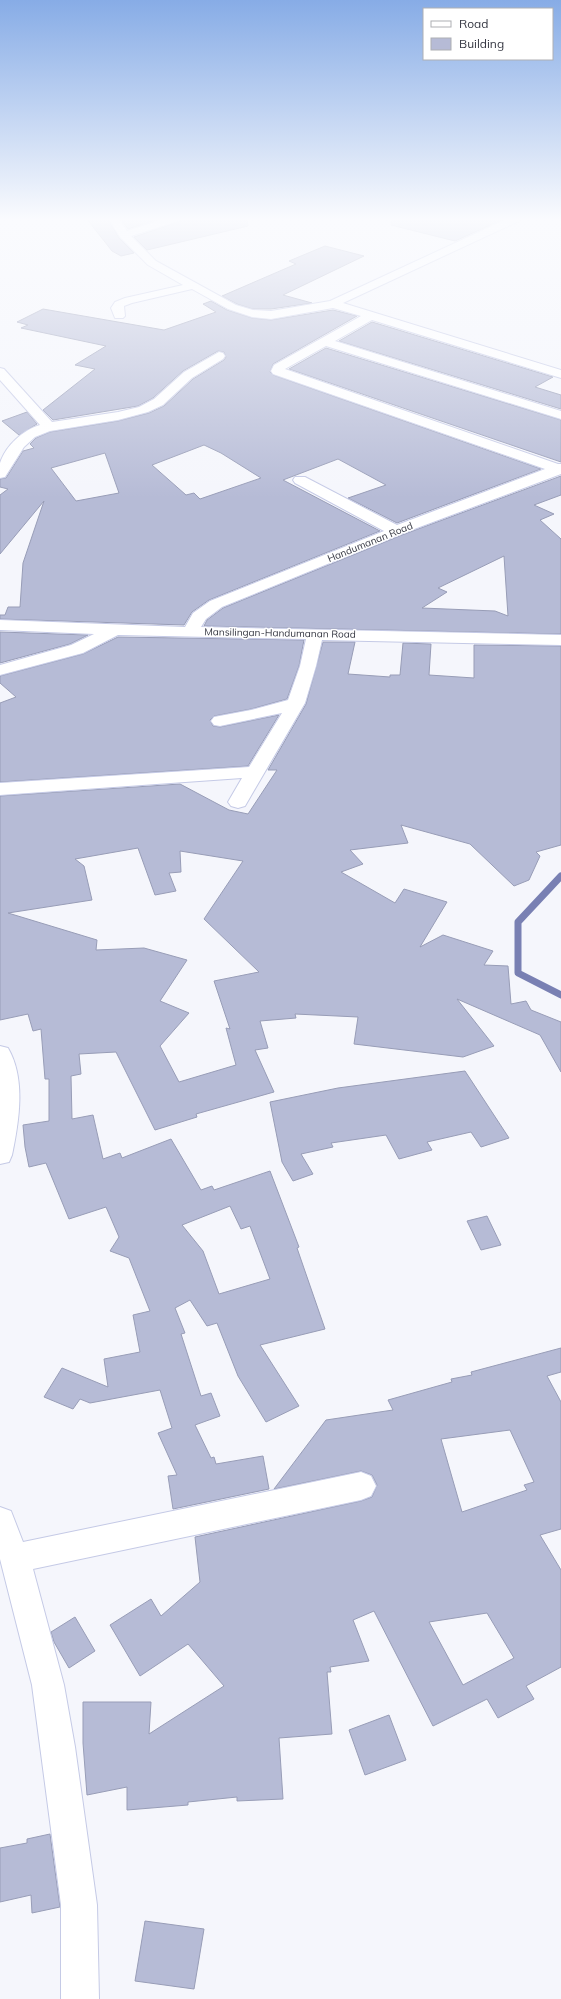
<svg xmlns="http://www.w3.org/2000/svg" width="561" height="1999" font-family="Mulish,sans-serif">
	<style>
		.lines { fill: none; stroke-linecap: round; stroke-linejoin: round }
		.stream { stroke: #7980b3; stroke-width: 7 }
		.building { fill: #b6bbd6; stroke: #989db7; fill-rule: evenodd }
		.minor-casing { stroke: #c5cae6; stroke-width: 2 }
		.minor { fill: #fff; fill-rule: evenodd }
		.labels { text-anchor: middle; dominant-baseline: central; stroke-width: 3; stroke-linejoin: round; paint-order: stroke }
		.far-street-label { font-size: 10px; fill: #353742; stroke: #fff }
	</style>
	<rect width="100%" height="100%" fill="#f5f6fc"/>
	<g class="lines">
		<!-- stream -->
		<path class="stream" d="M561,876L518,922V973L561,995"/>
	</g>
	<!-- building -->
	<g class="building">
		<path d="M86,218H107L119,238L134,253L121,256L112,251Z"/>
		<path d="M120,218H162L128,229Z"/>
		<path d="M183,218H247L248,226L147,250L134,237L181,221Z"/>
		<path d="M392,218H506L455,241L391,225Z"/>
		<path d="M325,246L364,256L283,295L312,303L271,309H253L237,304L222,296L296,264L289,261Z"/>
		<path d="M211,301L227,310L252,318L271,320L333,310L357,316L273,364L270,372L273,375L541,469L397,523L348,498L386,485L338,459L283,480L380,531L209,600L192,612L184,625L0,619V615H5L8,607H20L23,563L44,501L0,554V495L8,489L0,487V479L6,478L23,451L34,448L30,444L36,438L50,432L118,421L149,413L164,406L193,379L224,360L226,357L224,352L218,351L183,371L153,398L138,406L53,420L43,410L95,369L75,365L106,346L21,328L28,325L17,322L43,309L164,330L216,312L203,304ZM204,445L221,453L261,478L200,499L194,493L186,495L152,465ZM105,453L119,493L76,501L51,468Z"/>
		<path d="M372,322L553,377L535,387L561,395V409L339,341Z"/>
		<path d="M326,348L561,420V462L289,369Z"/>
		<path d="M27,412L37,424L19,435L2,421Z"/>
		<path d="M561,476V495L534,505L554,514L540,520L561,539V634L204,626L207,620L223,608L402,535ZM504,556L508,616L495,611L422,608L447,592L438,588Z"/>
		<path d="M0,632L88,635L70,644L0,663Z"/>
		<path d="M118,637L304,640L299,666L287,699L251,709L214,716L210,720L213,726L220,727L279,715L248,766L0,782V703L16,697L0,683V676L83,654Z"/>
		<path d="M323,642H355L348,674L390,677V675H400L403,643L431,644L429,675L474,678V645L561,646V845L536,852L540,856L529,880L514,886L470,844L401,825L408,843L350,850L363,864L341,872L395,903L404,889L447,902L420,947L443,935L493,951L484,965L508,966L511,1004L526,1001L531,1010L561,1022V1072L540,1035L457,999L494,1046L463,1057L354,1044L358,1017L295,1014L296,1018L260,1021L268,1048L255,1050L274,1092L196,1114L197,1117L155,1130L116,1052L79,1054L81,1074L71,1076L72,1119L93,1115L103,1159L120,1153L122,1158L171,1139L201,1190L212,1186L214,1190L270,1171L299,1247L297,1248L307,1277L325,1329L260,1345L299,1406L266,1422L238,1376L217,1323L207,1326L190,1300L175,1308L185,1333L181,1334L201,1396L211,1393L220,1416L195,1425L211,1458L214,1457L216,1464L263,1456L269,1489L173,1509L168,1476L177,1475L158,1433L172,1428L160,1390L90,1403L80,1399L73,1409L44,1397L62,1368L108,1387L104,1359L140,1352L133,1315L150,1311L129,1258L110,1251L119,1237L106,1207L69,1219L46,1163L29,1167L25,1147L23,1125L49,1121V1079H45L41,1029L33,1031L28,1014L0,1020V796L180,784L229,810L248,814L277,770H268L306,704ZM138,848L155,895L176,891L169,873L181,872L180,851L243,861L204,919L259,972L214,981L230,1029L226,1028L236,1065L179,1082L160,1046L189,1013L160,1001L187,960L144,948L96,950L97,940L8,913L92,900L84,866L75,859ZM230,1206L241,1229L250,1226L270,1279L219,1294L203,1251L182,1225Z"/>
		<path d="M465,1071L509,1138L481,1147L471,1132L427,1142L432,1150L399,1159L386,1135L331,1143L333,1147L301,1154L313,1174L293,1181L282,1162L270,1102L338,1088Z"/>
		<path d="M487,1216L501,1245L481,1250L467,1221Z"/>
		<path d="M561,1348V1372L547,1376L561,1402V1529L540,1535L561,1570V1667L526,1686L534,1699L498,1718L487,1699L433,1726L374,1611L353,1620L369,1661L330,1667L331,1672H327L332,1734L279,1738L283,1799L237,1801V1797L188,1802V1805L127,1810V1787L87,1795L83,1743V1702H151L149,1734L224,1686L188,1644L140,1676L110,1625L151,1599L161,1616L200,1582L195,1537L361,1501L372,1497L377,1485L372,1475L361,1471L274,1489L326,1420L393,1410L388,1400L452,1382L451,1379L472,1375L471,1372ZM510,1430L534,1482L524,1485L527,1490L462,1512L441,1439ZM487,1613L514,1658L463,1685L429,1622Z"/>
		<path d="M75,1617L95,1651L69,1668L54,1642L51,1632Z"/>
		<path d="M389,1715L406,1760L365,1775L349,1730Z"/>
		<path d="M50,1834L60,1907L32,1913L31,1895L0,1902V1848L27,1843V1839Z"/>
		<path d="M145,1921L204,1929L194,1989L135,1981Z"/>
	</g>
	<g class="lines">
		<defs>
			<g id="minor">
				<path d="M108,218H118L127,231L167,218H182L181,220L131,236L156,261L236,305L253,310L271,311L330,301L509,218H522L521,220L343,303L561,370V378L372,320L335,341L561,411V419L326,346L285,369L558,464H561V474L401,534L222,607L206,619L201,627L561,635V645L322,640L316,666L305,703L245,806L238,808L231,806L228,802L242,778L0,795V783L249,767L282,713L220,726L214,725L211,721L214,717L251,710L288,700L300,666L306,639L118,635L83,653L0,675V665L71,645L94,634L0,630V620L185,627L193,613L210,601L384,531L295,483L293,480L295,477H305L397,525L545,469L273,374L271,371L274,365L361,316L333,308L271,319L252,317L228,309L192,289L132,303L124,306L125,316L123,318H115L111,308L115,302L125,298L183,285L148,265L120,237Z"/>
				<path d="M219,352L223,353L225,356L223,359L192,378L163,405L148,412L118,420L50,431L35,437L24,447L5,477L0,478C0,474 0,467 0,463C6,445 23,430 40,425L0,380V368L4,369L52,422L118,412L139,407L154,399L184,372Z"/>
				<path d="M0,1046L8,1048C26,1079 19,1121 12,1155L9,1162L0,1164Z"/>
				<path d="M361,1472L371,1476L376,1486L371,1496L361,1500L33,1569L64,1685L75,1747L97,1905L99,1999H61V1905L32,1685L0,1559V1507L11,1511L23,1542Z"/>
			</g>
		</defs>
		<!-- minor casing -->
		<use href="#minor" class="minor-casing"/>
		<!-- minor -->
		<use href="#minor" class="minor"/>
	</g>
	<!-- sky -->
	<linearGradient id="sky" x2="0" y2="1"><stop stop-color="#87ace6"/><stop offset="0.44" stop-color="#fafbfe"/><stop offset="1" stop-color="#fafbfe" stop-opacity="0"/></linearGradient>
	<rect width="561" height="498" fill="url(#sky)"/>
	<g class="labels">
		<!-- far-street labels -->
		<g class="far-street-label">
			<text transform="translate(370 542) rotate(-22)">Handumanan Road</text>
			<text transform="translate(280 633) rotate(1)">Mansilingan-Handumanan Road</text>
		</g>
	</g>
	<!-- legend -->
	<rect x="423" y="8" width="130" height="52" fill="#ffffff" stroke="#aeafb3"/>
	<rect x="431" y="21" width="20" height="6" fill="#ffffff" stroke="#aeafb3"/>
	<text x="459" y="28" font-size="12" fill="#353742">Road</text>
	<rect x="431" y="38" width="20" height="12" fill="#b6bbd6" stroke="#aeafb3"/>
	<text x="459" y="48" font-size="12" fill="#353742">Building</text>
</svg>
